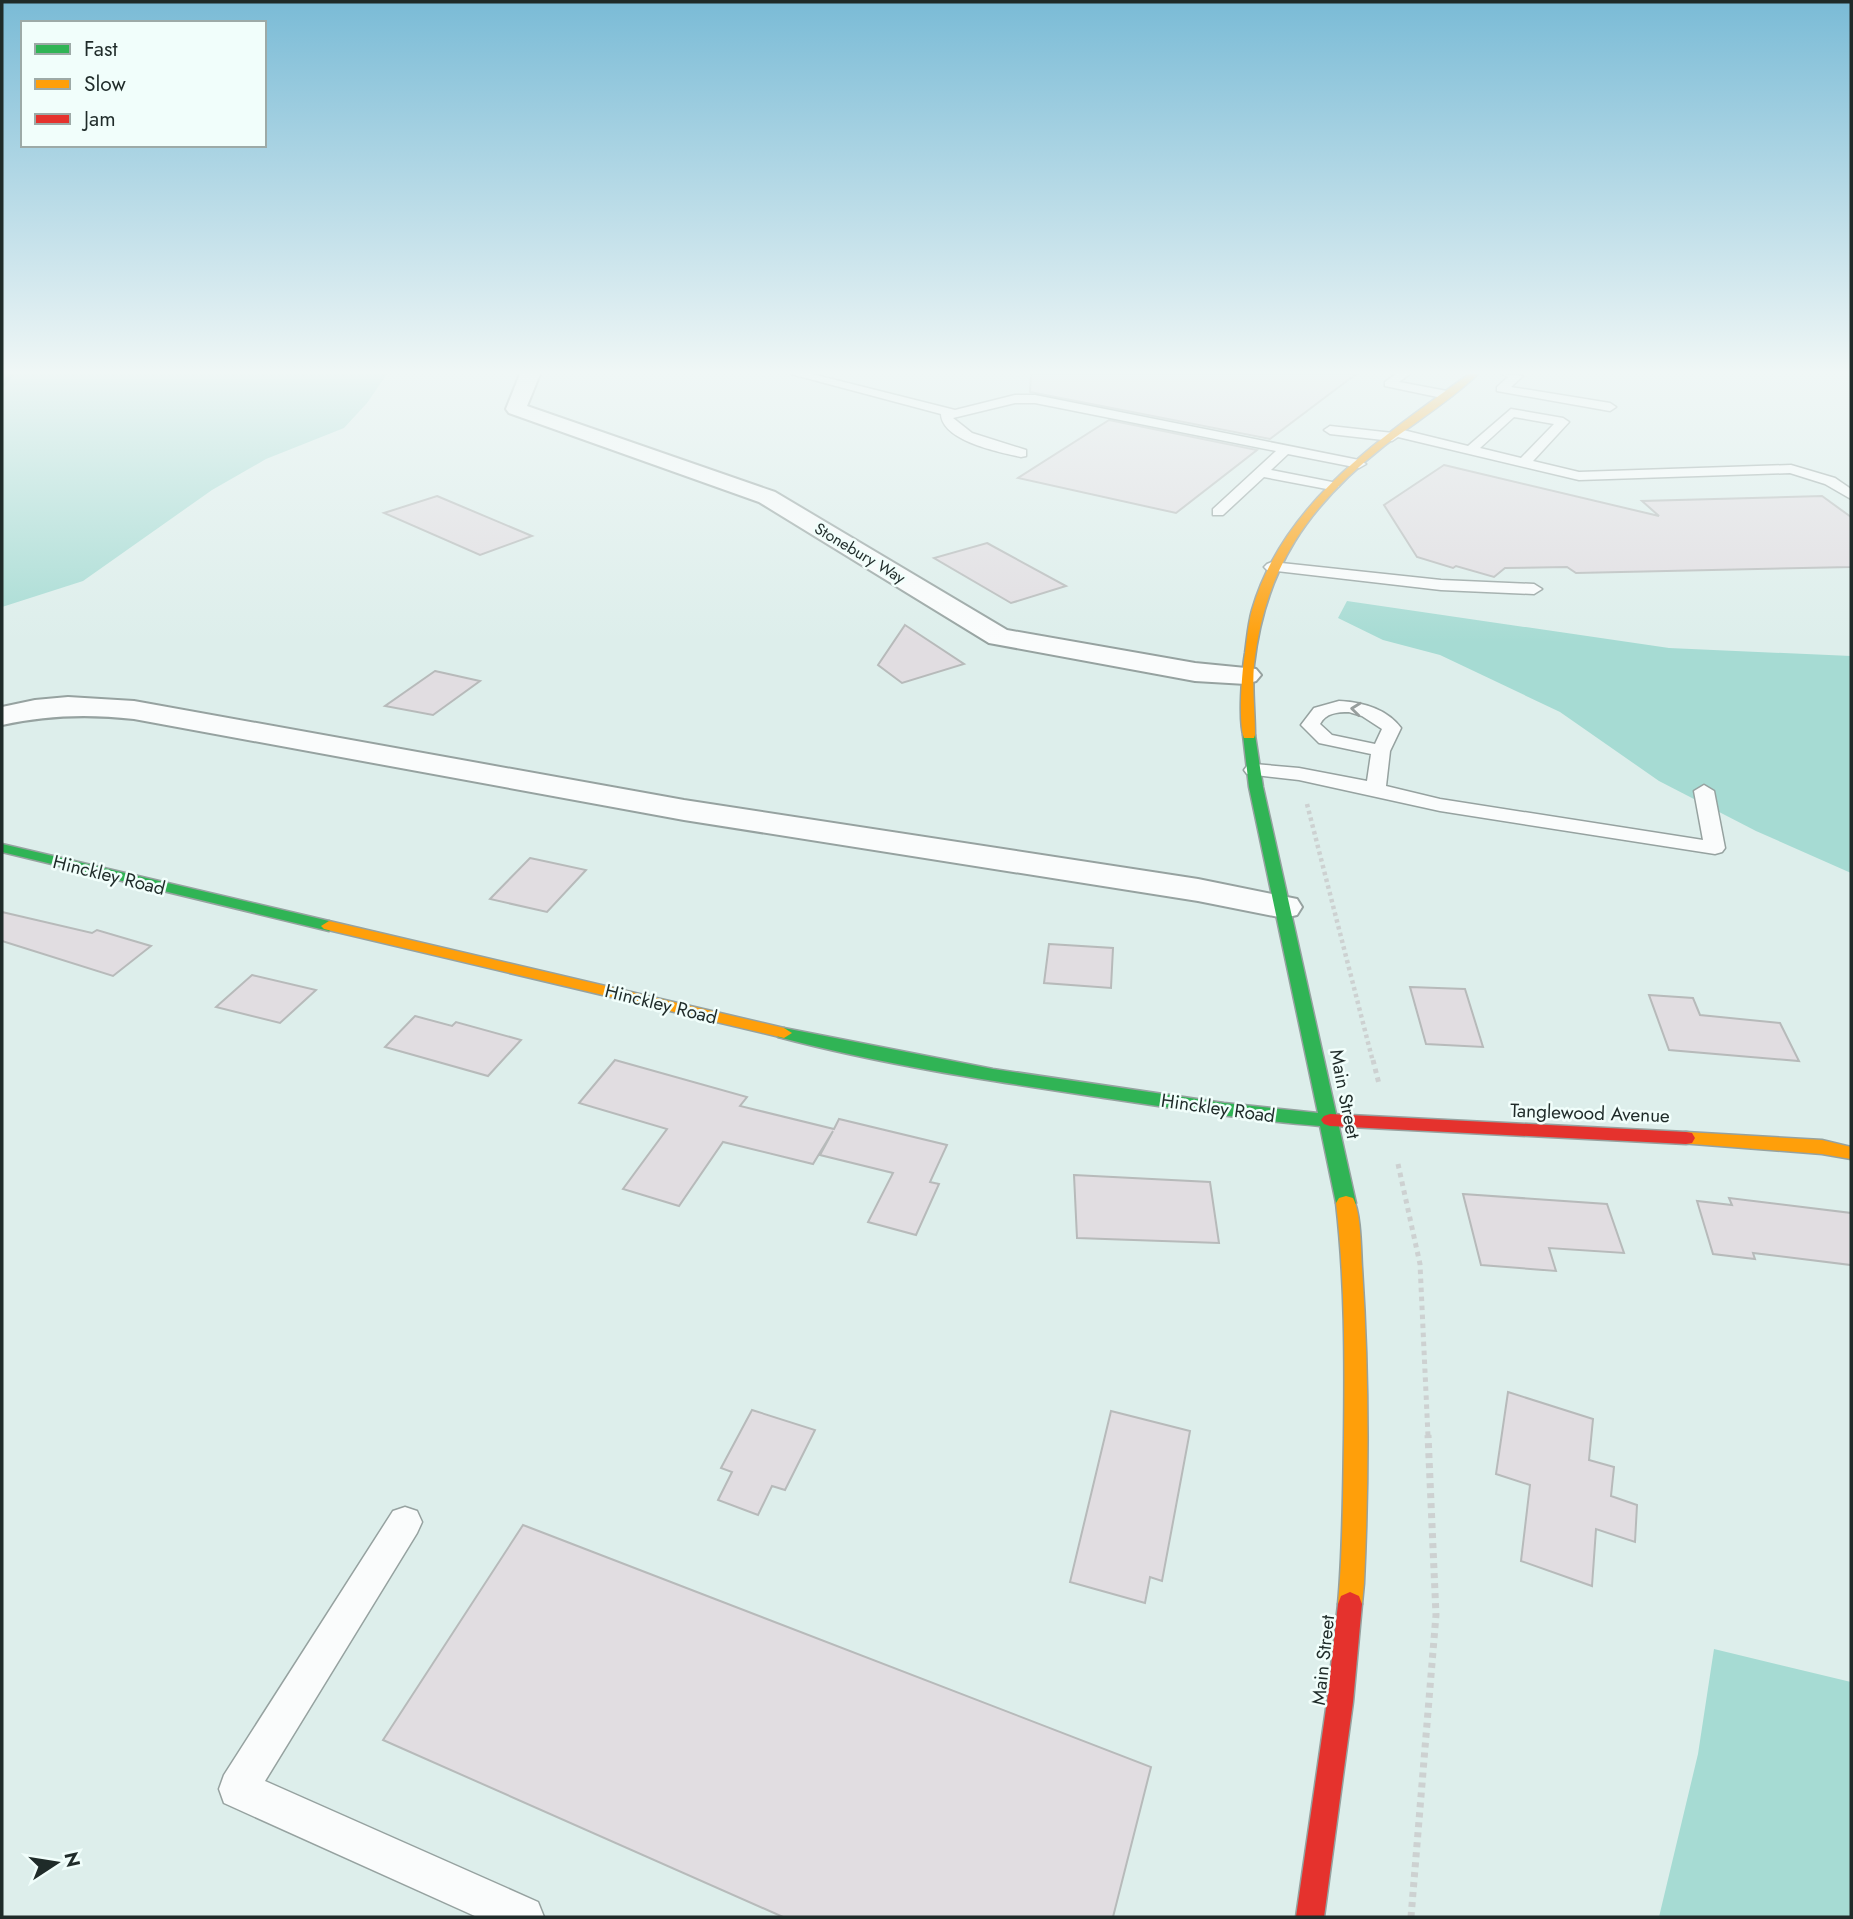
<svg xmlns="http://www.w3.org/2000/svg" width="1853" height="1919" font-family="Jost,sans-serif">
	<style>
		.green { fill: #a6dbd3 }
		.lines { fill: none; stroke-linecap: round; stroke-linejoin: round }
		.stream { fill: #75c5bb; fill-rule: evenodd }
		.building { fill: #e1dde1; stroke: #b7baba; stroke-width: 2 }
		.lane-casing { stroke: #96a2a0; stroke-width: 3 }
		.street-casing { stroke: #96a2a0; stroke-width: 4 }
		.fast-casing { stroke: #96a2a0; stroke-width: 3 }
		.slow-casing { stroke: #96a2a0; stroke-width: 3 }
		.jam-casing { stroke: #96a2a0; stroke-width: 3 }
		.path-far2 { stroke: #cdd1d1; stroke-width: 4.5; stroke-dasharray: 3.5 3.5; stroke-linecap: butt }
		.path-far1 { stroke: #cdd1d1; stroke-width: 5; stroke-dasharray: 4.5 4.5; stroke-linecap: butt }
		.path { stroke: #cdd1d1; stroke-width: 7; stroke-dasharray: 5 5; stroke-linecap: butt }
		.lane { fill: #fafcfc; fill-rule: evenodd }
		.street { fill: #fafcfc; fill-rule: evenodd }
		.fast { fill: #30b455; fill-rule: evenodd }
		.slow { fill: #ff9f0a; fill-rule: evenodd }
		.jam { fill: #e5322d; fill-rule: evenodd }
		.oneway { stroke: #979e9d }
		.labels { text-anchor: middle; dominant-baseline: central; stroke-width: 5; stroke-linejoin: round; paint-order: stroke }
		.far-street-label { font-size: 16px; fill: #1f2b29; stroke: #f1fefb }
		.street-label { font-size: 19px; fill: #1f2b29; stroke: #f1fefb }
	</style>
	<rect width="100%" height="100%" fill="#ddeeeb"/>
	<!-- green -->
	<g class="green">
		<path d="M2,374H387L367,403L344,428L266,459L212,490L83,581L2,607Z"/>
		<path d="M1347,601L1669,648L1851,656V873L1756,831L1659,781L1560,712L1440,655L1383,640L1338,618Z"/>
		<path d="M1714,1649L1851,1682V1917H1659L1698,1754Z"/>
	</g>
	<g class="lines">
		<!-- stream -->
		<path class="stream" d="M8,374H15L2,389V383Z"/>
	</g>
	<!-- building -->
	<g class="building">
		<path d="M1031,374H1356L1270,439L1030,392Z"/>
		<path d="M1109,420L1257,450L1176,513L1018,478Z"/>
		<path d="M1444,465L1659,516L1642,501L1822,496L1851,517V567L1576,573L1567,567L1505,568L1494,577L1456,566L1453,568L1417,557L1384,505Z"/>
		<path d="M437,496L532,536L480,555L384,513Z"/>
		<path d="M987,543L1066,586L1011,603L934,558Z"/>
		<path d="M905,625L964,664L902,683L878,665Z"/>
		<path d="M435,671L480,681L433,715L385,706Z"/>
		<path d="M530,858L586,870L547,912L490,899Z"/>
		<path d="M2,912L92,933L97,930L151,946L113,976L2,941Z"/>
		<path d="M1049,944L1113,948L1111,988L1044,983Z"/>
		<path d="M252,975L316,990L280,1023L216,1007Z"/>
		<path d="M1410,987L1465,989L1483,1047L1426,1044Z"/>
		<path d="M1649,995L1693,998L1700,1015L1780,1023L1799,1061L1669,1050Z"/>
		<path d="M415,1016L452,1026L456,1022L521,1040L488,1076L385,1047Z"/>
		<path d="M615,1060L747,1097L740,1106L834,1129L839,1119L947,1145L930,1182L939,1184L916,1235L868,1222L893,1173L820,1155L833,1131L813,1164L723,1142L679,1206L623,1189L667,1129L579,1103Z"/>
		<path d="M1074,1175L1210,1182L1219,1243L1077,1238Z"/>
		<path d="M1463,1194L1607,1204L1624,1253L1549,1248L1556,1271L1481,1265Z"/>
		<path d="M1729,1198L1851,1213V1265L1753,1253L1755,1259L1713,1254L1697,1201L1732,1205Z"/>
		<path d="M1508,1392L1593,1419L1589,1460L1614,1467L1611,1496L1637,1505L1635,1542L1596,1529L1592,1586L1521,1561L1530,1485L1496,1474Z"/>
		<path d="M752,1410L815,1430L785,1490L772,1486L758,1515L718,1500L732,1472L721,1468Z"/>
		<path d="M1111,1411L1190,1431L1162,1581L1150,1577L1145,1603L1070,1582Z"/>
		<path d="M523,1525L1151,1767L1113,1917H783L383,1740Z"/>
	</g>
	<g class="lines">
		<defs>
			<g id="lane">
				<path d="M791,374H812L955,410L1015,395H1035L1359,460L1366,464L1359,468L1288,454L1271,470L1332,482L1339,486L1332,490L1264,477L1223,515H1213V509L1276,451L1035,403H1015L953,418L972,433L1026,450V456L1021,457C999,452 942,441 941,414Z"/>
				<path d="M1396,374H1410L1399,382L1447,391L1453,395L1447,399L1385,386V382Z"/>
				<path d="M1502,374L1523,376L1511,387L1610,403L1616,407L1610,411L1497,391V387L1508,377Z"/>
				<path d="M1511,409L1563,418L1569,422L1533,461L1579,472L1791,465L1835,478L1851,489V499L1825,484L1790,473L1579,480L1398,437L1392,441L1330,434L1324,430L1330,426L1393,433L1399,429L1468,446ZM1514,417L1554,424L1521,458L1480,448Z"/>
				<path d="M1272,562L1441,580L1534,584L1542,589L1534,594L1441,590L1267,570L1264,567L1267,564Z"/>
				<path d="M1339,701C1362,702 1387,709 1401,728L1390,751L1386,786L1440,799L1703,840L1694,791L1704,785L1714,791L1725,848L1722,852L1715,854L1440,811L1299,780L1247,774L1244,770L1247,766L1254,764L1299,768L1367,781L1371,754L1319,743L1301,725L1314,708ZM1349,712L1362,716L1382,729L1375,744L1332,735L1320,724C1326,713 1337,712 1349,712Z"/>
				<path d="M405,1507L417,1511L422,1522L417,1533L265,1781L538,1902L544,1917H477L224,1803L219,1789L224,1775L393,1511Z"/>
			</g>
			<g id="street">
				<path d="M520,374H540L527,406L775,492L1007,630L1195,663L1256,669L1261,675L1256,681L1246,684L1195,681L989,643L759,502L509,413L506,409Z"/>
				<path d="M68,697L134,701L684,800L1198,879L1297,899L1302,907L1297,915L1284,918L1198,901L684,820L134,719C88,714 47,715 2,725V707L35,700Z"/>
			</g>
			<g id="fast">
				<path d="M1249,731L1255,735L1263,787L1356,1203L1353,1208L1346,1210L1339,1208L1336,1203L1320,1126C1246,1120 1172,1108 1098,1097C991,1081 883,1065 778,1037L776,1033L784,1028L993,1069L1224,1103L1318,1113L1249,787L1243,735Z"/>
				<path d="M2,844L329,921L337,926L329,931L2,852Z"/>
			</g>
			<g id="slow">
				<path d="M1469,374H1478C1450,401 1415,422 1384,446C1308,506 1265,568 1254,665C1252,688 1255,712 1255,735L1254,738H1244C1238,722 1242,670 1245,653C1247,639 1248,624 1252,610C1283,502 1383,437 1469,374Z"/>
				<path d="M329,921L784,1028L792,1033L784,1038L324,929L321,926Z"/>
				<path d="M1686,1132L1822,1140L1851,1147V1159L1822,1154L1680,1143L1677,1138L1680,1133Z"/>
				<path d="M1346,1196L1353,1198C1361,1213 1361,1249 1362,1267C1369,1372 1369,1478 1364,1583L1362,1604L1359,1612L1350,1616L1341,1612L1338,1604C1343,1549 1343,1494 1344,1438C1345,1359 1345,1281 1336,1203L1339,1198Z"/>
			</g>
			<g id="jam">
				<path d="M1330,1114L1686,1132L1692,1133L1695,1138L1692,1143L1686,1144L1330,1126L1324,1124L1321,1120L1324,1116Z"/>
				<path d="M1350,1592L1359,1596L1362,1604L1353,1702L1324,1917H1296L1327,1702L1338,1604L1341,1596Z"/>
			</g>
		</defs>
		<!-- lane casing -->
		<use href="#lane" class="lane-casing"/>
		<!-- street casing -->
		<use href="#street" class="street-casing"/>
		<!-- fast casing -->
		<use href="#fast" class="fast-casing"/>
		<!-- slow casing -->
		<use href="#slow" class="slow-casing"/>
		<!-- jam casing -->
		<use href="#jam" class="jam-casing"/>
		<!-- path-far2 -->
		<path class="path-far2" d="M1307,804L1373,1062"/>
		<!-- path-far1 -->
		<g class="path-far1">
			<path d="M1373,1060L1379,1084"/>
			<path d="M1398,1164L1420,1264L1428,1436"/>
		</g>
		<!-- path -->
		<path class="path" d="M1411,1917L1436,1615L1428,1435"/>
		<!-- lane -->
		<use href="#lane" class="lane"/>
		<!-- street -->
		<use href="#street" class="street"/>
		<!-- fast -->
		<use href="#fast" class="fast"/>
		<!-- slow -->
		<use href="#slow" class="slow"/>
		<!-- jam -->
		<use href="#jam" class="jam"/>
	</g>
	<!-- one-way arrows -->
	<defs><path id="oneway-chevron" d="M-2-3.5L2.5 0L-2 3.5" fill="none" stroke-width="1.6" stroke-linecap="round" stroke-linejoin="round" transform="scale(1.75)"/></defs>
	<use class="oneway" href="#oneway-chevron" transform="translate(1356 709) rotate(-174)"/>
	<!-- sky -->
	<linearGradient id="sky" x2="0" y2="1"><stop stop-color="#7abbd6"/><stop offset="0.58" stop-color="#f0f7f6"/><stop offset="1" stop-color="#f0f7f6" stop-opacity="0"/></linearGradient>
	<rect width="1853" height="643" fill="url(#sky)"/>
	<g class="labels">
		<!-- far-street labels -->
		<g class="far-street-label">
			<text transform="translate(860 553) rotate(31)">Stonebury Way</text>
		</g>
		<!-- street labels -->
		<g class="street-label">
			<text transform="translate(109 875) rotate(14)">Hinckley Road</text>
			<text transform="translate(661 1004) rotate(14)">Hinckley Road</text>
			<text transform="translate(1345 1094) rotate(79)">Main Street</text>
			<text transform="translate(1218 1108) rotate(8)">Hinckley Road</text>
			<text transform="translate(1590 1113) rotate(2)">Tanglewood Avenue</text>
			<text transform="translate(1323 1660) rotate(-84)">Main Street</text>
		</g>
	</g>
	<!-- border -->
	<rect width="1853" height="1919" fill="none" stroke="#1f2b29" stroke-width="7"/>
	<!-- legend -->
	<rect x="21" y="21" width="245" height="126" fill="#f1fefb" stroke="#9daaa7" stroke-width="2"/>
	<rect x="35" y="44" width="35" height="10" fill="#30b455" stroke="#9daaa7" stroke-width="2"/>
	<text x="84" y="56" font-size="21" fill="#1f2b29">Fast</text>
	<rect x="35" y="79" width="35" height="10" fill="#ff9f0a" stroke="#9daaa7" stroke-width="2"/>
	<text x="84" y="91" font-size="21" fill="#1f2b29">Slow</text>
	<rect x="35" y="114" width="35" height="10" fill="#e5322d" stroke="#9daaa7" stroke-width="2"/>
	<text x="84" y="126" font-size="21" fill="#1f2b29">Jam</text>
	<!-- north arrow -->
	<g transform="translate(56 1863) rotate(78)" stroke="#f1fefb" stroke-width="5" paint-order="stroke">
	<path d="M0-5L12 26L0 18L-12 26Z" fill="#1f2b29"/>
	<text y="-10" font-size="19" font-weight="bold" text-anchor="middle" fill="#1f2b29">N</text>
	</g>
</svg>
